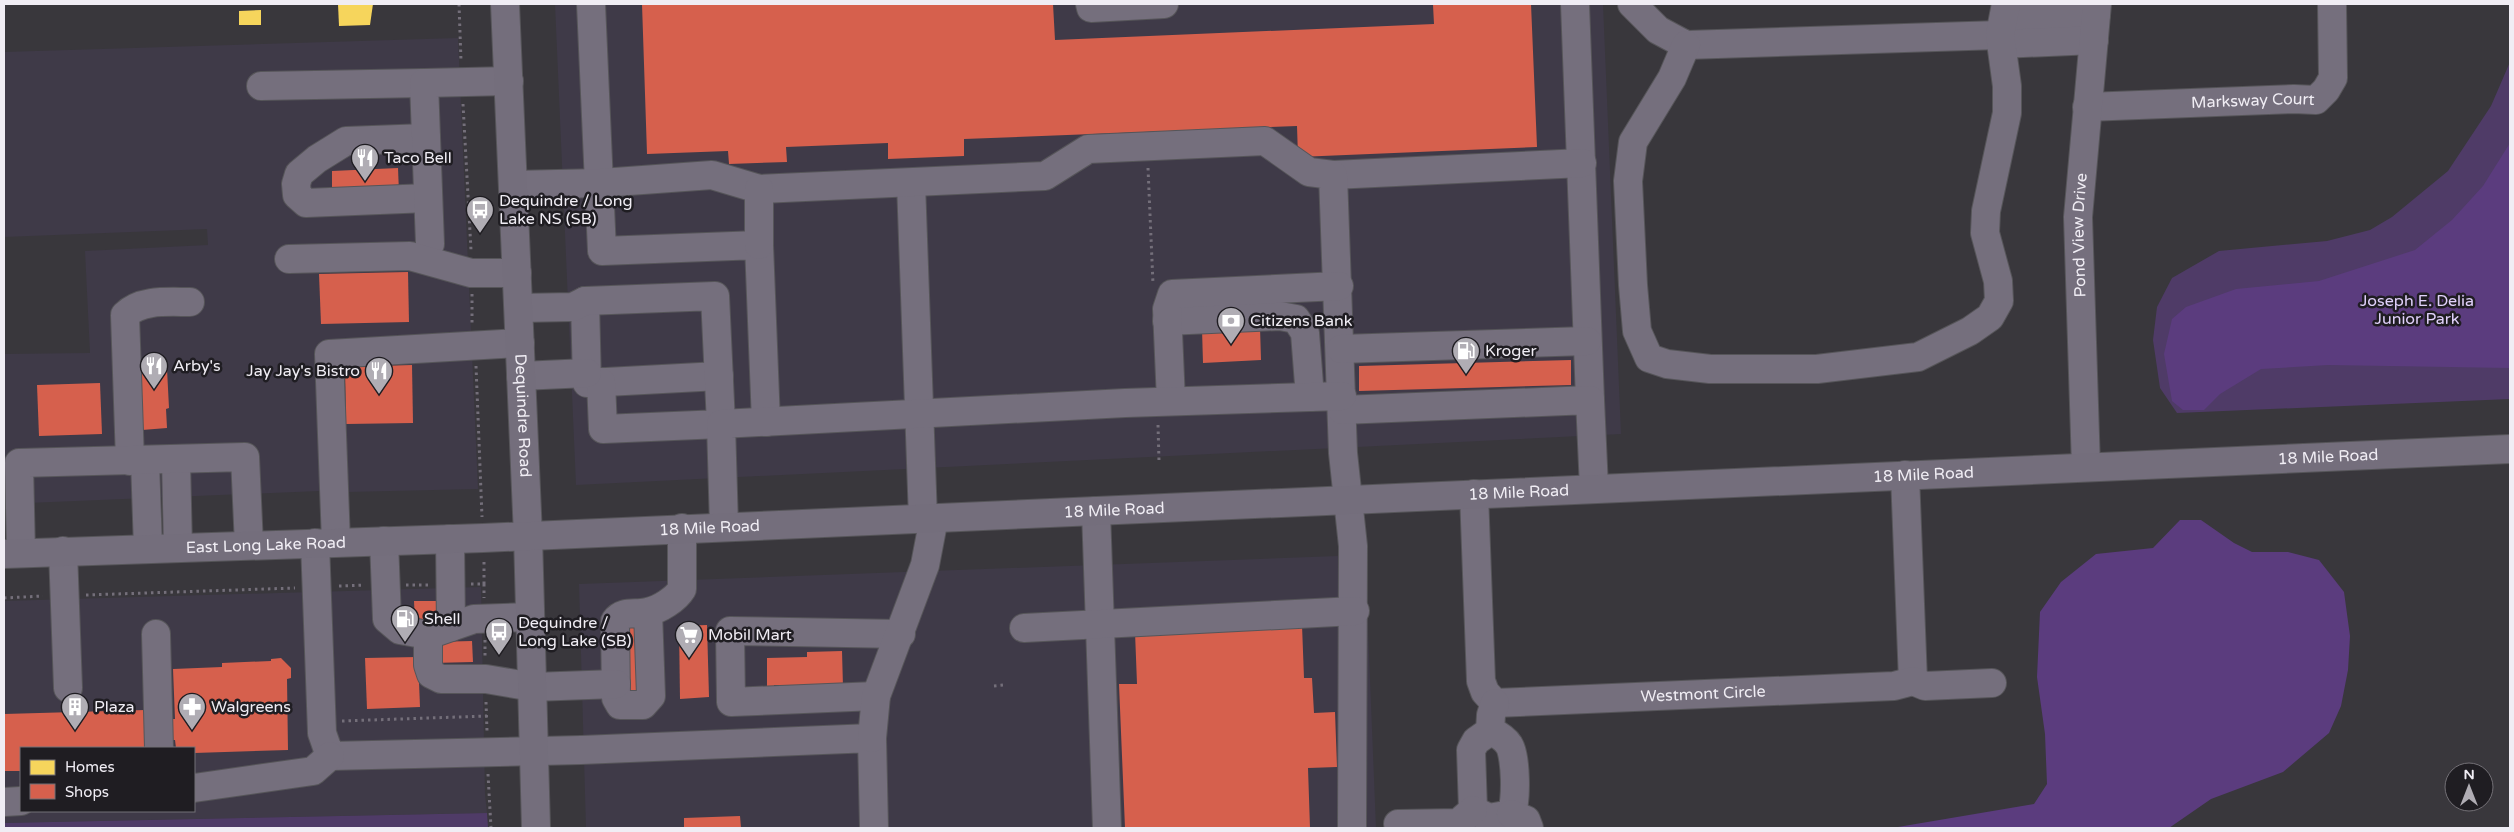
<svg xmlns="http://www.w3.org/2000/svg" width="2514" height="832" font-family="'Varela Round',sans-serif">
	<style>
		.built { fill: #3f3a48; fill-rule: evenodd }
		.green { fill: #4f3b67 }
		.water { fill: #5b3c7e }
		.homes { fill: #f6d55c }
		.shops { fill: #d6604d }
		.lines { fill: none; stroke-linecap: round; stroke-linejoin: round }
		.minor-casing { stroke: #565559; stroke-width: 30 }
		.major-casing { stroke: #565559; stroke-width: 30 }
		.path { stroke: #746f7a; stroke-width: 3; stroke-dasharray: 2.5 4; stroke-linecap: butt }
		.minor { stroke: #756f7d; stroke-width: 28 }
		.major { stroke: #746e7c; stroke-width: 28 }
		.labels { text-anchor: middle; dominant-baseline: central; stroke-width: 5; stroke-linejoin: round; paint-order: stroke }
		.street-label { font-size: 16px; fill: #f0edf4; stroke: #1f1d22 }
		.poi-label { font-size: 16px; fill: #f0edf4; stroke: #1f1d22; text-anchor: start }
		.park-label { font-size: 16px; fill: #e1d1fb; stroke: #1f1d22 }
	</style>
	<rect width="100%" height="100%" fill="#39373c"/>
	<!-- built -->
	<g class="built">
		<path d="M555,4H1603L1621,434L576,485Z"/>
		<path d="M458,38L478,489L347,492L343,490L4,504V354L90,353L85,251L208,245L207,229L4,237V52Z"/>
		<path d="M1365,555L1376,828H586L579,584Z"/>
		<path d="M481,587L485,794L487,813L4,823V601ZM21,748H194V811H21Z"/>
	</g>
	<!-- green -->
	<g class="green">
		<path d="M2510,62V399L2177,413L2160,388L2153,340L2157,307L2172,278L2219,251L2327,241L2370,230L2392,217L2448,171L2491,106Z"/>
		<path d="M487,813L488,828H4V823Z"/>
	</g>
	<!-- water -->
	<g class="water">
		<path d="M2510,143V368L2328,365L2261,369L2220,394L2204,410H2183L2172,401L2164,354L2172,319L2186,307L2236,289L2319,281L2415,250L2452,220L2483,186Z"/>
		<path d="M2180,520H2201L2234,543L2252,552H2288L2319,560L2344,592L2350,636L2348,670L2341,706L2329,733L2283,772L2211,799L2169,828H1892L2034,804L2047,784L2045,734L2037,677L2040,612L2061,582L2096,554L2153,548Z"/>
	</g>
	<!-- homes -->
	<g class="homes">
		<path d="M338,4H373L370,25L339,26Z"/>
		<path d="M261,10V25H239V11Z"/>
	</g>
	<!-- shops -->
	<g class="shops">
		<path d="M642,4H1053L1055,40L1434,24L1433,5L1531,4L1537,147L1298,157L1297,126L964,139V156L888,159V143L786,147L787,162L729,164L728,151L647,154Z"/>
		<path d="M398,168L399,193L332,196V171Z"/>
		<path d="M408,272L409,322L321,324L319,274Z"/>
		<path d="M1260,327L1261,360L1203,363L1202,329Z"/>
		<path d="M1571,360V385L1359,391V366Z"/>
		<path d="M412,365L413,423L346,424L345,367Z"/>
		<path d="M167,369L169,408L166,409L167,428L142,430L138,371Z"/>
		<path d="M100,383L102,434L39,436L37,385Z"/>
		<path d="M414,601H437L438,621L415,622Z"/>
		<path d="M622,621H640V698H624Z"/>
		<path d="M707,625L709,697L680,699L679,626Z"/>
		<path d="M1302,625L1304,678H1312L1314,713L1335,712L1337,767L1308,768L1310,828H1125L1119,684H1137L1135,632Z"/>
		<path d="M472,641L473,662L432,663V642Z"/>
		<path d="M842,651L843,687L794,685V688H787V685H774V689H767V658L807,657V652Z"/>
		<path d="M418,657L420,707L367,709L365,658Z"/>
		<path d="M281,658L291,668V678L287,679L288,750L194,753V748H176L175,740H171L170,719H175L173,669L222,667V663L271,661V659Z"/>
		<path d="M145,710L146,748H21V771H4V714Z"/>
		<path d="M740,816L741,828H684V818Z"/>
	</g>
	<g class="lines">
		<defs>
			<g id="minor">
				<path d="M591,4L602,251L759,245L766,422"/>
				<path d="M1090,4L1091,8L1164,4"/>
				<path d="M1575,4L1590,400"/>
				<path d="M1632,4L1658,30L1686,45L2000,35"/>
				<path d="M2004,17L2096,14"/>
				<path d="M2001,44L2094,40"/>
				<path d="M1686,45L1672,78L1633,142L1628,181L1633,285L1637,331L1649,358L1667,364L1710,369H1817L1918,357L1970,331L1990,317L1999,301L1998,281L1985,233L1986,211L2007,113V86L2000,35L2006,4"/>
				<path d="M261,86L424,83"/>
				<path id="s1" d="M2087,107L2294,99L2316,100L2326,90L2333,78L2332,4"/>
				<path d="M426,138L346,141L317,159L299,174L296,184L297,195L306,203L428,198"/>
				<path d="M1333,175L1582,163"/>
				<path d="M911,183L923,519"/>
				<path d="M513,185L601,183L712,175L759,189L1045,176L1088,149L1265,141L1309,172L1333,175L1343,453L1353,546L1352,828"/>
				<path d="M430,244L424,83L509,81"/>
				<path d="M759,245V189"/>
				<path d="M289,259L410,256L471,273H517"/>
				<path d="M585,301L587,383L719,376"/>
				<path d="M519,308L573,307L585,301L715,296L721,424L603,429L601,382"/>
				<path d="M1167,321L1280,316L1296,319L1305,333L1310,397"/>
				<path d="M1341,349L1587,341"/>
				<path d="M521,376L587,373"/>
				<path d="M1171,401L1167,309L1172,294L1339,286"/>
				<path d="M1342,410L1590,400L1594,488"/>
				<path d="M176,460L178,548"/>
				<path d="M130,461L125,315C141,299 169,302 190,302"/>
				<path d="M145,461L148,548"/>
				<path id="s2" d="M2086,467L2078,217L2097,4"/>
				<path d="M1905,475L1913,681"/>
				<path id="s3" d="M1474,494L1481,681L1485,692L1495,703L1894,686L1913,681L1925,686L1992,683"/>
				<path d="M1096,511L1107,828"/>
				<path d="M724,526L721,424L1125,403L1342,396"/>
				<path d="M450,539L451,627"/>
				<path d="M384,541L387,619L400,630L428,635"/>
				<path d="M336,542L329,354L520,343"/>
				<path d="M315,543L322,733L330,756L581,750L872,738L874,828"/>
				<path d="M63,551L68,688"/>
				<path d="M21,553L19,463L245,457L249,545"/>
				<path d="M648,612L651,696L643,705H620L616,698L615,621C623,610 635,615 647,612C659,610 676,599 682,589V528"/>
				<path d="M530,617L474,619L428,635V665L431,674L441,679H486L533,687L616,684"/>
				<path d="M1024,628L1355,611"/>
				<path d="M156,634L159,748"/>
				<path d="M876,696L731,702L730,631L901,634"/>
				<path d="M1490,731C1497,734 1505,738 1509,745C1516,756 1517,802 1511,814L1489,818L1473,810L1471,750L1476,741L1490,731L1491,715L1495,703"/>
				<path d="M872,738L876,696L925,565L934,518"/>
				<path d="M194,788L313,771L330,756"/>
				<path d="M4,802L21,801"/>
				<path d="M1511,814L1526,820L1529,828"/>
				<path d="M1398,824L1458,823L1473,810"/>
			</g>
			<g id="major">
				<path id="s4" d="M505,4L528,536L536,828"/>
				<path id="s5" d="M4,554L483,538L2510,449"/>
			</g>
		</defs>
		<!-- minor casing -->
		<use href="#minor" class="minor-casing"/>
		<!-- major casing -->
		<use href="#major" class="major-casing"/>
		<!-- path -->
		<g class="path">
			<path d="M459,4L461,61"/>
			<path d="M463,104L471,250"/>
			<path d="M1148,168L1153,284"/>
			<path d="M472,294V325"/>
			<path d="M476,366L482,517"/>
			<path d="M1158,425L1159,461"/>
			<path d="M471,584H484V559"/>
			<path d="M484,584V598"/>
			<path d="M406,585H430"/>
			<path d="M339,586L365,585"/>
			<path d="M86,595L295,588"/>
			<path d="M4,598L43,596"/>
			<path d="M485,640V658"/>
			<path d="M994,686L1004,685"/>
			<path d="M486,702L487,731"/>
			<path d="M342,721L487,716"/>
			<path d="M488,774L491,828"/>
		</g>
		<!-- minor -->
		<use href="#minor" class="minor"/>
		<!-- major -->
		<use href="#major" class="major"/>
	</g>
	<!-- icons -->
	<defs>
		<symbol id="restaurant-pin" viewBox="-11 -11 22 30"><path d="M0 17L-7.5 6A9.5 9.5 0 1 1 7.5 6Z" fill="#b0adb4" stroke="#1f1d22"/><path d="M-5-6h1v4h1v-4h1v4h1v-4h1v5L-1.5 .5V6h-2V.5L-5-1ZM5-6V6H3V1.5H1.5Q1.5-4 5-6Z" fill="#fff"/></symbol>
		<symbol id="bus-pin" viewBox="-11 -11 22 30"><path d="M0 17L-7.5 6A9.5 9.5 0 1 1 7.5 6Z" fill="#b0adb4" stroke="#1f1d22"/><path d="M-5-6H5V4H4V6H2V4H-2V6H-4V4H-5ZM-3.5-4V0h7V-4ZM-3.5 1.2v1.5H-2V1.2ZM2 1.2v1.5H3.5V1.2Z" fill="#fff"/></symbol>
		<symbol id="bank-pin" viewBox="-11 -11 22 30"><path d="M0 17L-7.5 6A9.5 9.5 0 1 1 7.5 6Z" fill="#b0adb4" stroke="#1f1d22"/><path d="M-6-4H6V4H-6ZM0-2.3a2.3 2.3 0 1 0 0 4.6a2.3 2.3 0 1 0 0-4.6Z" fill="#fff"/></symbol>
		<symbol id="fuel-pin" viewBox="-11 -11 22 30"><path d="M0 17L-7.5 6A9.5 9.5 0 1 1 7.5 6Z" fill="#b0adb4" stroke="#1f1d22"/><path d="M-5.5-6h7V0h2V4h1.3V-2.5L3-4.5l.8-.8L6-3V5H2.5V1h-1V6h-7ZM-4.2-4.7v3.2H.2V-4.7Z" fill="#fff"/></symbol>
		<symbol id="supermarket-pin" viewBox="-11 -11 22 30"><path d="M0 17L-7.5 6A9.5 9.5 0 1 1 7.5 6Z" fill="#b0adb4" stroke="#1f1d22"/><path d="M-6-5.5h2.5l.6 2H6L4.5 2H-2.5L-4.4-4H-6ZM-1.5 3.2a1.3 1.3 0 1 0 .1 0ZM3 3.2a1.3 1.3 0 1 0 .1 0Z" fill="#fff"/></symbol>
		<symbol id="building-pin" viewBox="-11 -11 22 30"><path d="M0 17L-7.5 6A9.5 9.5 0 1 1 7.5 6Z" fill="#b0adb4" stroke="#1f1d22"/><path d="M-4-6H4V6H1V3H-1V6H-4ZM-2.5-4.3h1.7v1.8h-1.7ZM.8-4.3h1.7v1.8H.8ZM-2.5-1h1.7V.8h-1.7ZM.8-1h1.7V.8H.8Z" fill="#fff"/></symbol>
		<symbol id="pharmacy-pin" viewBox="-11 -11 22 30"><path d="M0 17L-7.5 6A9.5 9.5 0 1 1 7.5 6Z" fill="#b0adb4" stroke="#1f1d22"/><path d="M-2-6h4v4h4v4h-4v4h-4v-4h-4v-4h4Z" fill="#fff"/></symbol>
	</defs>
	<g fill-rule="evenodd">
		<use href="#restaurant-pin" x="349" y="142" width="32" height="43"/>
		<use href="#bus-pin" x="464" y="194" width="32" height="43"/>
		<use href="#bank-pin" x="1215" y="305" width="32" height="43"/>
		<use href="#fuel-pin" x="1450" y="335" width="32" height="43"/>
		<use href="#restaurant-pin" x="138" y="350" width="32" height="43"/>
		<use href="#restaurant-pin" x="363" y="355" width="32" height="43"/>
		<use href="#fuel-pin" x="389" y="603" width="32" height="43"/>
		<use href="#bus-pin" x="483" y="616" width="32" height="43"/>
		<use href="#supermarket-pin" x="673" y="619" width="32" height="43"/>
		<use href="#building-pin" x="59" y="691" width="32" height="43"/>
		<use href="#pharmacy-pin" x="176" y="691" width="32" height="43"/>
	</g>
	<g class="labels">
		<!-- street labels -->
		<g class="street-label">
			<text stroke="none"><textPath href="#s1" startOffset="166">Marksway Court</textPath></text>
			<text stroke="none"><textPath href="#s2" startOffset="232">Pond View Drive</textPath></text>
			<text stroke="none"><textPath href="#s4" startOffset="412">Dequindre Road</textPath></text>
			<text stroke="none"><textPath href="#s5" startOffset="2326">18 Mile Road</textPath></text>
			<text stroke="none"><textPath href="#s5" startOffset="1921">18 Mile Road</textPath></text>
			<text stroke="none"><textPath href="#s5" startOffset="1516">18 Mile Road</textPath></text>
			<text stroke="none"><textPath href="#s5" startOffset="1111">18 Mile Road</textPath></text>
			<text stroke="none"><textPath href="#s5" startOffset="706">18 Mile Road</textPath></text>
			<text stroke="none"><textPath href="#s5" startOffset="262">East Long Lake Road</textPath></text>
			<text stroke="none"><textPath href="#s3" startOffset="422">Westmont Circle</textPath></text>
		</g>
		<!-- poi labels -->
		<g class="poi-label">
			<text x="384" y="158">Taco Bell</text>
			<text x="499" y="201">Dequindre / Long<tspan x="499" dy="18">Lake NS (SB)</tspan></text>
			<text x="1250" y="321">Citizens Bank</text>
			<text x="1485" y="351">Kroger</text>
			<text x="173" y="366">Arby's</text>
			<text x="360" y="371" text-anchor="end">Jay Jay's Bistro</text>
			<text x="424" y="619">Shell</text>
			<text x="518" y="623">Dequindre /<tspan x="518" dy="18">Long Lake (SB)</tspan></text>
			<text x="708" y="635">Mobil Mart</text>
			<text x="94" y="707">Plaza</text>
			<text x="211" y="707">Walgreens</text>
		</g>
		<!-- park labels -->
		<g class="park-label">
			<text x="2417" y="301">Joseph E. Delia<tspan x="2417" dy="18">Junior Park</tspan></text>
		</g>
	</g>
	<!-- border -->
	<rect width="2514" height="832" fill="none" stroke="#f0edf4" stroke-width="10"/>
	<!-- legend -->
	<rect x="20" y="747" width="175" height="65" fill="#1f1d22" stroke="#737076"/>
	<rect x="30" y="760" width="25" height="15" fill="#f6d55c" stroke="#737076"/>
	<text x="65" y="772" font-size="15" fill="#f0edf4">Homes</text>
	<rect x="30" y="784" width="25" height="15" fill="#d6604d" stroke="#737076"/>
	<text x="65" y="797" font-size="15" fill="#f0edf4">Shops</text>
	<!-- north arrow -->
	<g transform="translate(2469 787)"><circle r="24" fill="#1f1d22" stroke="#737076"/>
	<path d="M0-4L9 19L0 12L-9 19Z" fill="#b0adb4"/>
	<text y="-8" font-size="14" font-weight="bold" text-anchor="middle" fill="#f0edf4">N</text>
	</g>
</svg>
